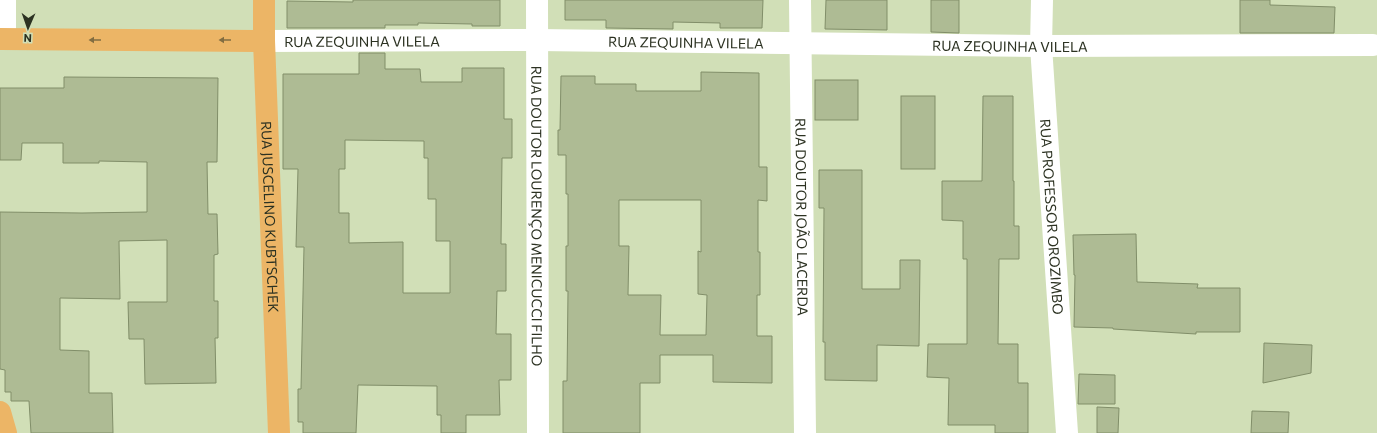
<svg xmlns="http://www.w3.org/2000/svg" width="1377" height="433" font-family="Commissioner,sans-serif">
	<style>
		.building { fill: #aebb94; stroke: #818e69; fill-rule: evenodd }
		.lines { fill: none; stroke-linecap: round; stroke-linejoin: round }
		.minor { stroke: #fff; stroke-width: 22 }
		.major { stroke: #ecb566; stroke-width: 22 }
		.oneway { fill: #826d41 }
		.labels { text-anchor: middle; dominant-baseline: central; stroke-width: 3.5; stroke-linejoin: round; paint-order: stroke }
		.street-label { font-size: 14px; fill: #2c3222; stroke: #d1dfb7 }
	</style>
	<rect width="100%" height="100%" fill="#d1dfb7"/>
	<!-- building -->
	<g class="building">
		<path d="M353,0H500V26H472V24L418,23V25H385V28H287V1L353,2Z"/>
		<path d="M565,0H763L762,28H720V23L673,22V29L606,28V20H565Z"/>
		<path d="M826,0H887V30L825,29Z"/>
		<path d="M931,0H959V33L931,32Z"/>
		<path d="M1240,0H1270V5L1335,7L1334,33H1240Z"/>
		<path d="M359,53H385V69H420L421,82H462V68H504V119H512V158H502L501,244H506V291H497L496,334H511V380H499L500,415H466V433H441V415H437V386L358,385L356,433H303V422H298V389H301L304,247H296L298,169H283V74H359ZM345,140L424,141V158H428V199H436V241H450V293H403V242L349,243V213H339V169H345Z"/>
		<path d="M701,72L759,73V167H767V201L758,200V252H760V295H757V336H772V383L713,382V355H660V383H640V433H563V381H567L568,291H566V246H568V194H566V155H558V130H560L561,76H595V84H636V91H701ZM619,200H701V252L698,251V294L707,295L706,335H660L661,295H628L629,246H619Z"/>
		<path d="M64,77L218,78L217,162H207L208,214H217L218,254L214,255V301H218V338H215L216,383L145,384L144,339H129L128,302H167V240L119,241L120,299L60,298V350L89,351V393H112L113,433H31L29,401H11V392H5V370L0,369V212L82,213L147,212V162L99,161V163H63V143H22L21,160H0V88H64Z"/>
		<rect x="815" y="80" width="43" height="40"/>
		<rect x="901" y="96" width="34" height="73"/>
		<path d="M983,96H1013V181H1014V226H1019V259H999L998,344H1018V383H1028V433H995V425H948L949,378L927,377L928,344H967V259H963V221L942,220V181H982Z"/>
		<path d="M819,170H862V289H900V260H920L919,346L877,345V381L825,380V342H823L824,208H819Z"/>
		<path d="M1136,234L1137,282L1198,284L1197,288H1240V332H1196V334L1113,329V328L1074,327L1075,275H1074L1073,235Z"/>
		<path d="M1264,343L1312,345L1311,373L1263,383Z"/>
		<path d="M1079,374L1115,375V404H1078Z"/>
		<path d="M1097,407L1119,408L1118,433H1097Z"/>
		<path d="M1252,411L1289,412L1288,433H1251Z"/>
	</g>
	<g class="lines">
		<!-- minor -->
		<g class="minor">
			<path d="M5,0V39"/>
			<path id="s1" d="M537,0L538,433"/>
			<path id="s2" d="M800,0L805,433"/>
			<path id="s3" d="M1042,0L1041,46L1067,433"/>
			<path id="s4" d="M264,41L537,40L1041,46L1373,45"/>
		</g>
		<!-- major -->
		<g class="major">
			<path id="s5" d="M264,0V41L279,433"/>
			<path d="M0,39L264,41"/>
			<path d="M0,412L6,433"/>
		</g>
	</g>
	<!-- one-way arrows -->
	<defs><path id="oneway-solid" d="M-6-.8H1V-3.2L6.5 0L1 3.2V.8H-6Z"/></defs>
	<g class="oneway">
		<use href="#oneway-solid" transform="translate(95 40) rotate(-180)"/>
		<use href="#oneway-solid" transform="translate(225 40) rotate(-180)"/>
	</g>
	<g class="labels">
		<!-- street labels -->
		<g class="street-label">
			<text stroke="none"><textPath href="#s4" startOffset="98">RUA ZEQUINHA VILELA</textPath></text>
			<text stroke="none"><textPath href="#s4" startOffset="422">RUA ZEQUINHA VILELA</textPath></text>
			<text stroke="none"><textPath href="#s4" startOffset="746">RUA ZEQUINHA VILELA</textPath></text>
			<text stroke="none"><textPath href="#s1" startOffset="216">RUA DOUTOR LOURENÇO MENICUCCI FILHO</textPath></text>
			<text stroke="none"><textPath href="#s2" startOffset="217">RUA DOUTOR JOÃO LACERDA</textPath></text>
			<text stroke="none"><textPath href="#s5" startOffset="217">RUA JUSCELINO KUBTSCHEK</textPath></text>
			<text stroke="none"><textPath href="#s3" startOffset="217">RUA PROFESSOR OROZIMBO</textPath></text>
		</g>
	</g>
	<!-- north arrow -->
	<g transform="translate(28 28) rotate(182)" stroke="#d1dfb7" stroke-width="3" paint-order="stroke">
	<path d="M0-3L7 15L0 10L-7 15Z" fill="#2c3222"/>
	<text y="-6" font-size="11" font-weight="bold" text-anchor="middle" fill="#2c3222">N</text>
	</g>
</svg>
